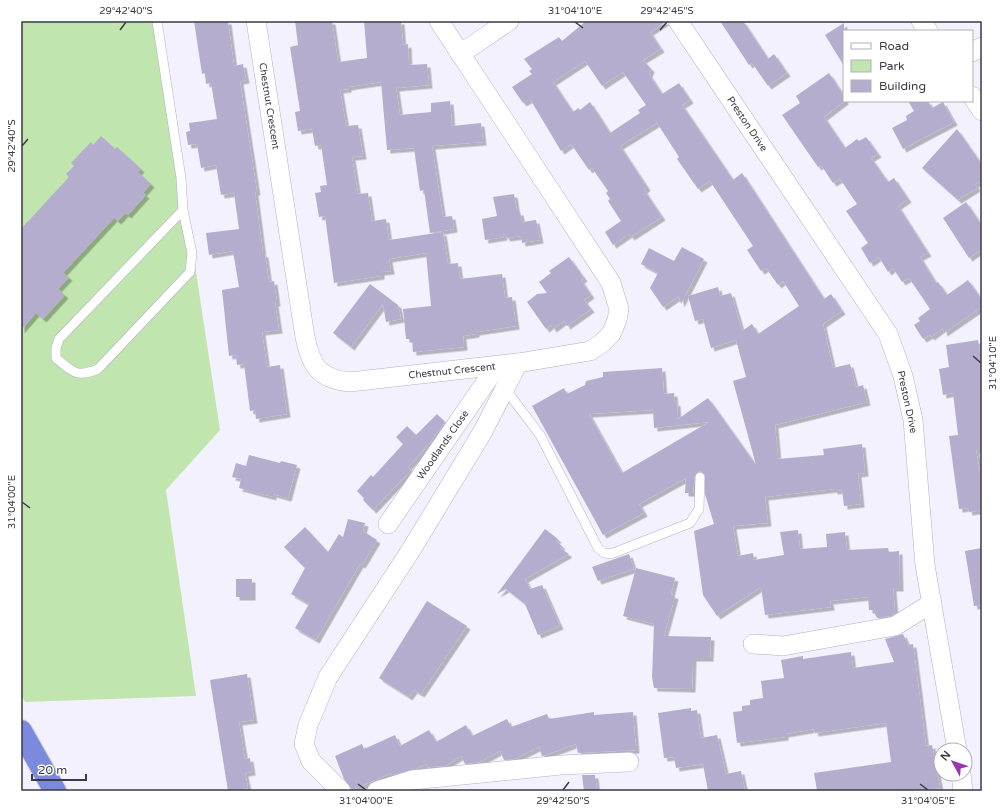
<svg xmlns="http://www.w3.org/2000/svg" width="1003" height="812" font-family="'Varela Round',sans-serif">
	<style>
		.green { fill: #c0e5ae }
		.building { fill: #b5adcd; fill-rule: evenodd; filter: url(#shadow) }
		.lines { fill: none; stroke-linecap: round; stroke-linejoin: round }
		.service-casing { stroke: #b6adcd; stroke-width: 10 }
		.minor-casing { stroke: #b6adcd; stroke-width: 20 }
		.motorway-casing { stroke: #d4d3d6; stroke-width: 24 }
		.service { stroke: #fff; stroke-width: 9 }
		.minor { stroke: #fff; stroke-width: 19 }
		.motorway { stroke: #7c8ade; stroke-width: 22 }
		.ticks { fill: none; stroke: #3c3946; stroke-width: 1.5 }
		.labels { text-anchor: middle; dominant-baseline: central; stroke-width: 4; stroke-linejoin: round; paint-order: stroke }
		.street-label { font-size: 10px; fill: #3c3946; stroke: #fff }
		.neatline { fill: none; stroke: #3c3946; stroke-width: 1.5 }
		.ticks-label { font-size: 10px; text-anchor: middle; fill: #3c3946 }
	</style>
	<defs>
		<filter id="shadow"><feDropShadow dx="3.5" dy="3.5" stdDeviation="0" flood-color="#0004"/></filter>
	</defs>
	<rect width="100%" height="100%" fill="#f4f1fe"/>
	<!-- green -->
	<path class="green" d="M21,21H158L220,430L166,490L196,696L25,702L21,694Z"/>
	<!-- building -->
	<g class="building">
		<path d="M194,21H228L234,66L243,64L246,80L240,81L257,192H255L263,254H265L269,282L274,281L277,303H275L279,330L262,332L267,367L280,365L287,414L256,419L255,410L250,411L244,364L237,365L236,355L229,356L222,290L239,287L233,251L209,255L206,233L239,229L234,193L221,195L216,165L201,168L197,144L188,145L186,132L190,131L189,123L217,119L211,83L206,84L205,73L202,74Z"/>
		<path d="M295,21H332L338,62L367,58L364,21H401L403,45L408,44L409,65L427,64L429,85L396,88L400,115L431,112V103L450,101L452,126L481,123L483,142L432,146L443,217L452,216L454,229L430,233L424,190L420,191L414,148L387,150L381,82L348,87V89L340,90L346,126L358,125L363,156L352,157L358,194L368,193L372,221L386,219L389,240L443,232L448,264L458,263L460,279L502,274L505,298L512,297L516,326L476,332V334L463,336L464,347L413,352L412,339H406L403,309L431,306L426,253L389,259L391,271L381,272V276L334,283L325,216L319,217L315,193L321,192L320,186L327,185L321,145L315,146L312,129L298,131L295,112L300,111L290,47L298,45Z"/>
		<path d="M586,21H667L650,32L661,49L643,60L651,69L649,74L662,94L679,83L690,100L682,105L733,180L742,173L824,299L831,294L842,311L823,324L833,368L850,364L856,387L863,385L867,402L775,425L778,459L824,455L823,449L862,444L865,473L858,474L861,504L844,506L842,490L834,491V489L765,497L768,523L733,526L738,556L753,553L754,560L784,555L780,532L798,530L800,549L827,547L826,534L845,532L847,550L888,548L889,552L899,551L900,588H893L895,613L891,616L877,618L873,610H869L868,597L830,601L831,607L765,615L761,587L717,616L703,595L694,531L714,524L705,494V474L700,471L695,474L693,493H685L686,478L639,504L644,513L603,535L532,406L564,388L567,394L585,385L586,381L603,377V372L662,368L664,394L674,393L675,403L677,402L678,419L708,398L756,465L733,381L746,377L736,340L711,348L703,319L695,321L688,296L718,287L720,296L731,293L742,331L752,324L758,334L799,306L783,281L778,285L766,268L761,271L747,250L753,246L710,181L698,189L677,159L679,157L657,123L620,146L647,187L644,190L662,217L631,237L629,234L613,245L605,232L621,221L608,201L610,199L606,193L608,191L592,168L589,170L571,144L561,151L530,99L523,103L512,87L532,74L529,71L532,69L524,59L559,37L562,41ZM585,61L602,86L623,72L646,105L638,110L640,113L610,133L590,102L580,110L578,108L573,112L553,82ZM653,410L654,428L709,422L622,473L589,414Z"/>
		<path d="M720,21H743L768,59L774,54L787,73L768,86L752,63L749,65Z"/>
		<path d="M844,23V66L825,35Z"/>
		<path d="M829,73L844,96L845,101L824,117L845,148L857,139L859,141L866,137L878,154L871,158L888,182L894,178L908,199L898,206L928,253L920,257L936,283L938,282L947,295L968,280L982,300V307L944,333L943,328L931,337L930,335L923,339L914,325L920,321L918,318L930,309L909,278L902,282L893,268L888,272L879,257L870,263L861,248L868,243L846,211L857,204L840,179L833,183L821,165L818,167L782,115L800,103L796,96Z"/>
		<path d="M908,101H928L932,108L943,102L954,122L903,149L892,128L907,120L906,116L914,111Z"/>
		<path d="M957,129L982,165V180L975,184L977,188L958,200L922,168Z"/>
		<path d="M101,136L115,149L117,147L141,169L138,172L151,184L143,193L146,195L128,215L125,213L118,221L114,218L63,273L69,277L58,289L65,295L43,319L36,313L21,330V229L69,177L66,174L74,166L71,163L91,142L93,145Z"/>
		<path d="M514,194L517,212H520L522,222L536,220L540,240L522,243L521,236L507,238L503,232L504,237L485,240L482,219L497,216L493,197Z"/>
		<path d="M966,202L982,226V249L969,258L943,218Z"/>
		<path d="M682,247L704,259L681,304L679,296L663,307L650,288L658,273L641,264L649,248L674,261Z"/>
		<path d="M569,257L584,278L581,280L591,295L584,300L591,309L567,326L564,321L553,329L551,325L546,329L527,302L537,294L547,293L539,282L551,273L549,271Z"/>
		<path d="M370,284L398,305L401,319L386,322L383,304L351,347L333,333Z"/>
		<path d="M978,340L980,352L982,351V450H976L982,484V510L969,512L968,508L959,509L949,436L958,435L953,393L943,395L939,369L949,367L946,345Z"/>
		<path d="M437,414L445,422L429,444L408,467L411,470L373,510L363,500L364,498L357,491L371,475L373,477L403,444L396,437L407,426L416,435Z"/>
		<path d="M249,455L280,463L281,461L297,465L288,498L273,494V497L239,488L241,479L232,477L236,463L246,466Z"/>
		<path d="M348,519L365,523L363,531L377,540L362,565L360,564L316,640L295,628L309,604L291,594L305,568L284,547L305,527L328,552L339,534L343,537Z"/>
		<path d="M545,529L558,539L556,541L562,546L560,548L569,554L525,579L530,589L542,585L560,626L538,635L525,604L506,589L497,594Z"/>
		<path d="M982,548V605L974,606L965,551Z"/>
		<path d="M629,554L634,569L598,581L592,567Z"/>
		<path d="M636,568L675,578L671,594L675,596L664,636L711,637L710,658H693L692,689L654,688L652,677L654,624L623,616Z"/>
		<rect x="236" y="579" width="16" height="18"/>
		<path d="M427,601L467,626L421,694L414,690L409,697L379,678Z"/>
		<path d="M903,634L908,645L913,644L926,746L932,745L940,788L923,791H817L814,773L891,762L886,723L815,733L814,729L785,734V737L737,743L733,712L742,711V706L750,705V700L763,698L761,681L784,678L781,660L803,656V659L851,652L853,668L894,662L885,639Z"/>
		<path d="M247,674L254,720L239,722L245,759L250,758L252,772L245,773L248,788L228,791L210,680Z"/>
		<path d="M691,708V711L697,710L701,738L717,735L726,774L741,771L745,791H708L703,764L676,768L674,757L664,758L658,713Z"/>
		<path d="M594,712V715L633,712L636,750L578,753L576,744L546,755L542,756L539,747L514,759L504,760L500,751L480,762L465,764L461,756L445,766L428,767L426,764L415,769L392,775L391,773L352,790L344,779L335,756L362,744L364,749L395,735L400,746L429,730L436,742L466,725L472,736L507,719L511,727L547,714L549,719Z"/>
		<path d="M582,775H595L597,791H584Z"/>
	</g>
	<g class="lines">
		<defs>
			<g id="service">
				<path d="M157,21L181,178L183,210L192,253L190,272L98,369C77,378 72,372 56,358V348L59,339L183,210"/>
				<path d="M506,390L540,435L598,548L604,553L611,554L690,523L699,509L700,477"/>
			</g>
			<g id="minor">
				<path d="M256,21L305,337C311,365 318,379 350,382L518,363L590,351L602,343L611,334L617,320L619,309L611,283L439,21"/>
				<path d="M678,21L888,334L903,376L913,420L925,565L957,750"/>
				<path d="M921,21L928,31"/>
				<path d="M972,52L982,47"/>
				<path d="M460,54L509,21"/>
				<path d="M972,96L982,111"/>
				<path d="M388,524L497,366"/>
				<path d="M753,644L783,646L895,626L932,603"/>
				<path d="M961,774L963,791"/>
				<path d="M341,791L311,761L304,744L308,725L328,677L411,550L482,433L518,363"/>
				<path d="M377,791L412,780L561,765L629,762"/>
			</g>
			<path id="motorway" d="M21,731L55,791"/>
		</defs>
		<!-- service casing -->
		<use href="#service" class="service-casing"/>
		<!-- minor casing -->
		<use href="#minor" class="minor-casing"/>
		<!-- motorway casing -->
		<use href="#motorway" class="motorway-casing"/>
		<!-- service -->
		<use href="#service" class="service"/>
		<!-- minor -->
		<use href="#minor" class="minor"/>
		<!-- motorway -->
		<use href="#motorway" class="motorway"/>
	</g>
	<!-- ticks -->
	<path class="ticks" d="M575,22L583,28M120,30L126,22M660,30L667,22M22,146L28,139M973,356L981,363M22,502L30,508M358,784L366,790M920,784L928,790M563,790L569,782"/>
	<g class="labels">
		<!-- street labels -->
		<g class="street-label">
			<text transform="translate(269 106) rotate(81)">Chestnut Crescent</text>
			<text transform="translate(747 124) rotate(56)">Preston Drive</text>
			<text transform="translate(452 371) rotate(-6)">Chestnut Crescent</text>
			<text transform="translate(907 402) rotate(78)">Preston Drive</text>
			<text transform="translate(443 445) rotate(-55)">Woodlands Close</text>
		</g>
	</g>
	<!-- border -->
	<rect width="1003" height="812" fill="none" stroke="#ffffff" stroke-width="44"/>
	<!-- legend -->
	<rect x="843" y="30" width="130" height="72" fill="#ffffff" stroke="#b1b0b5"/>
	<rect x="851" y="43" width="20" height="6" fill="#ffffff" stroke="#b1b0b5"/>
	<text x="879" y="50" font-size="12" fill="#3c3946">Road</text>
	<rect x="851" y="60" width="20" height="12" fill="#c0e5ae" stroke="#b1b0b5"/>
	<text x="879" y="70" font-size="12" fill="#3c3946">Park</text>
	<rect x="851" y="80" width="20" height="12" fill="#b5adcd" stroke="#b1b0b5"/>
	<text x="879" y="90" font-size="12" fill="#3c3946">Building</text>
	<!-- north arrow -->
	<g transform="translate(953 762) rotate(310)"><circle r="19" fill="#ffffff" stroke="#b1b0b5"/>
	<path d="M0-3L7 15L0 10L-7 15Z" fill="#943ba7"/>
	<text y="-6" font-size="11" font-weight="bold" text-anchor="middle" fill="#3c3946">N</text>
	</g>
	<!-- scale -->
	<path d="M32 774v6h54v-6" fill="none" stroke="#3c3946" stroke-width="2"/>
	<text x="38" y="774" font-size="12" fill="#3c3946" stroke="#ffffff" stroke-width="3" paint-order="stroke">20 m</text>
	<rect x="22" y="22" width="959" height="768" class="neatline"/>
	<g class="ticks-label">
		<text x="126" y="14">29°42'40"S</text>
		<text x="575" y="14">31°04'10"E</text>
		<text x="667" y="14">29°42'45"S</text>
		<text transform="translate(11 146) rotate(-90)" y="4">29°42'40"S</text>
		<text transform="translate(992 363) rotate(-90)" y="4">31°04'10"E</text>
		<text transform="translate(11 502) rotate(-90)" y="4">31°04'00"E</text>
		<text x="366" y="804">31°04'00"E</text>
		<text x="563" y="804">29°42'50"S</text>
		<text x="928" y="804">31°04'05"E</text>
	</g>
</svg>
